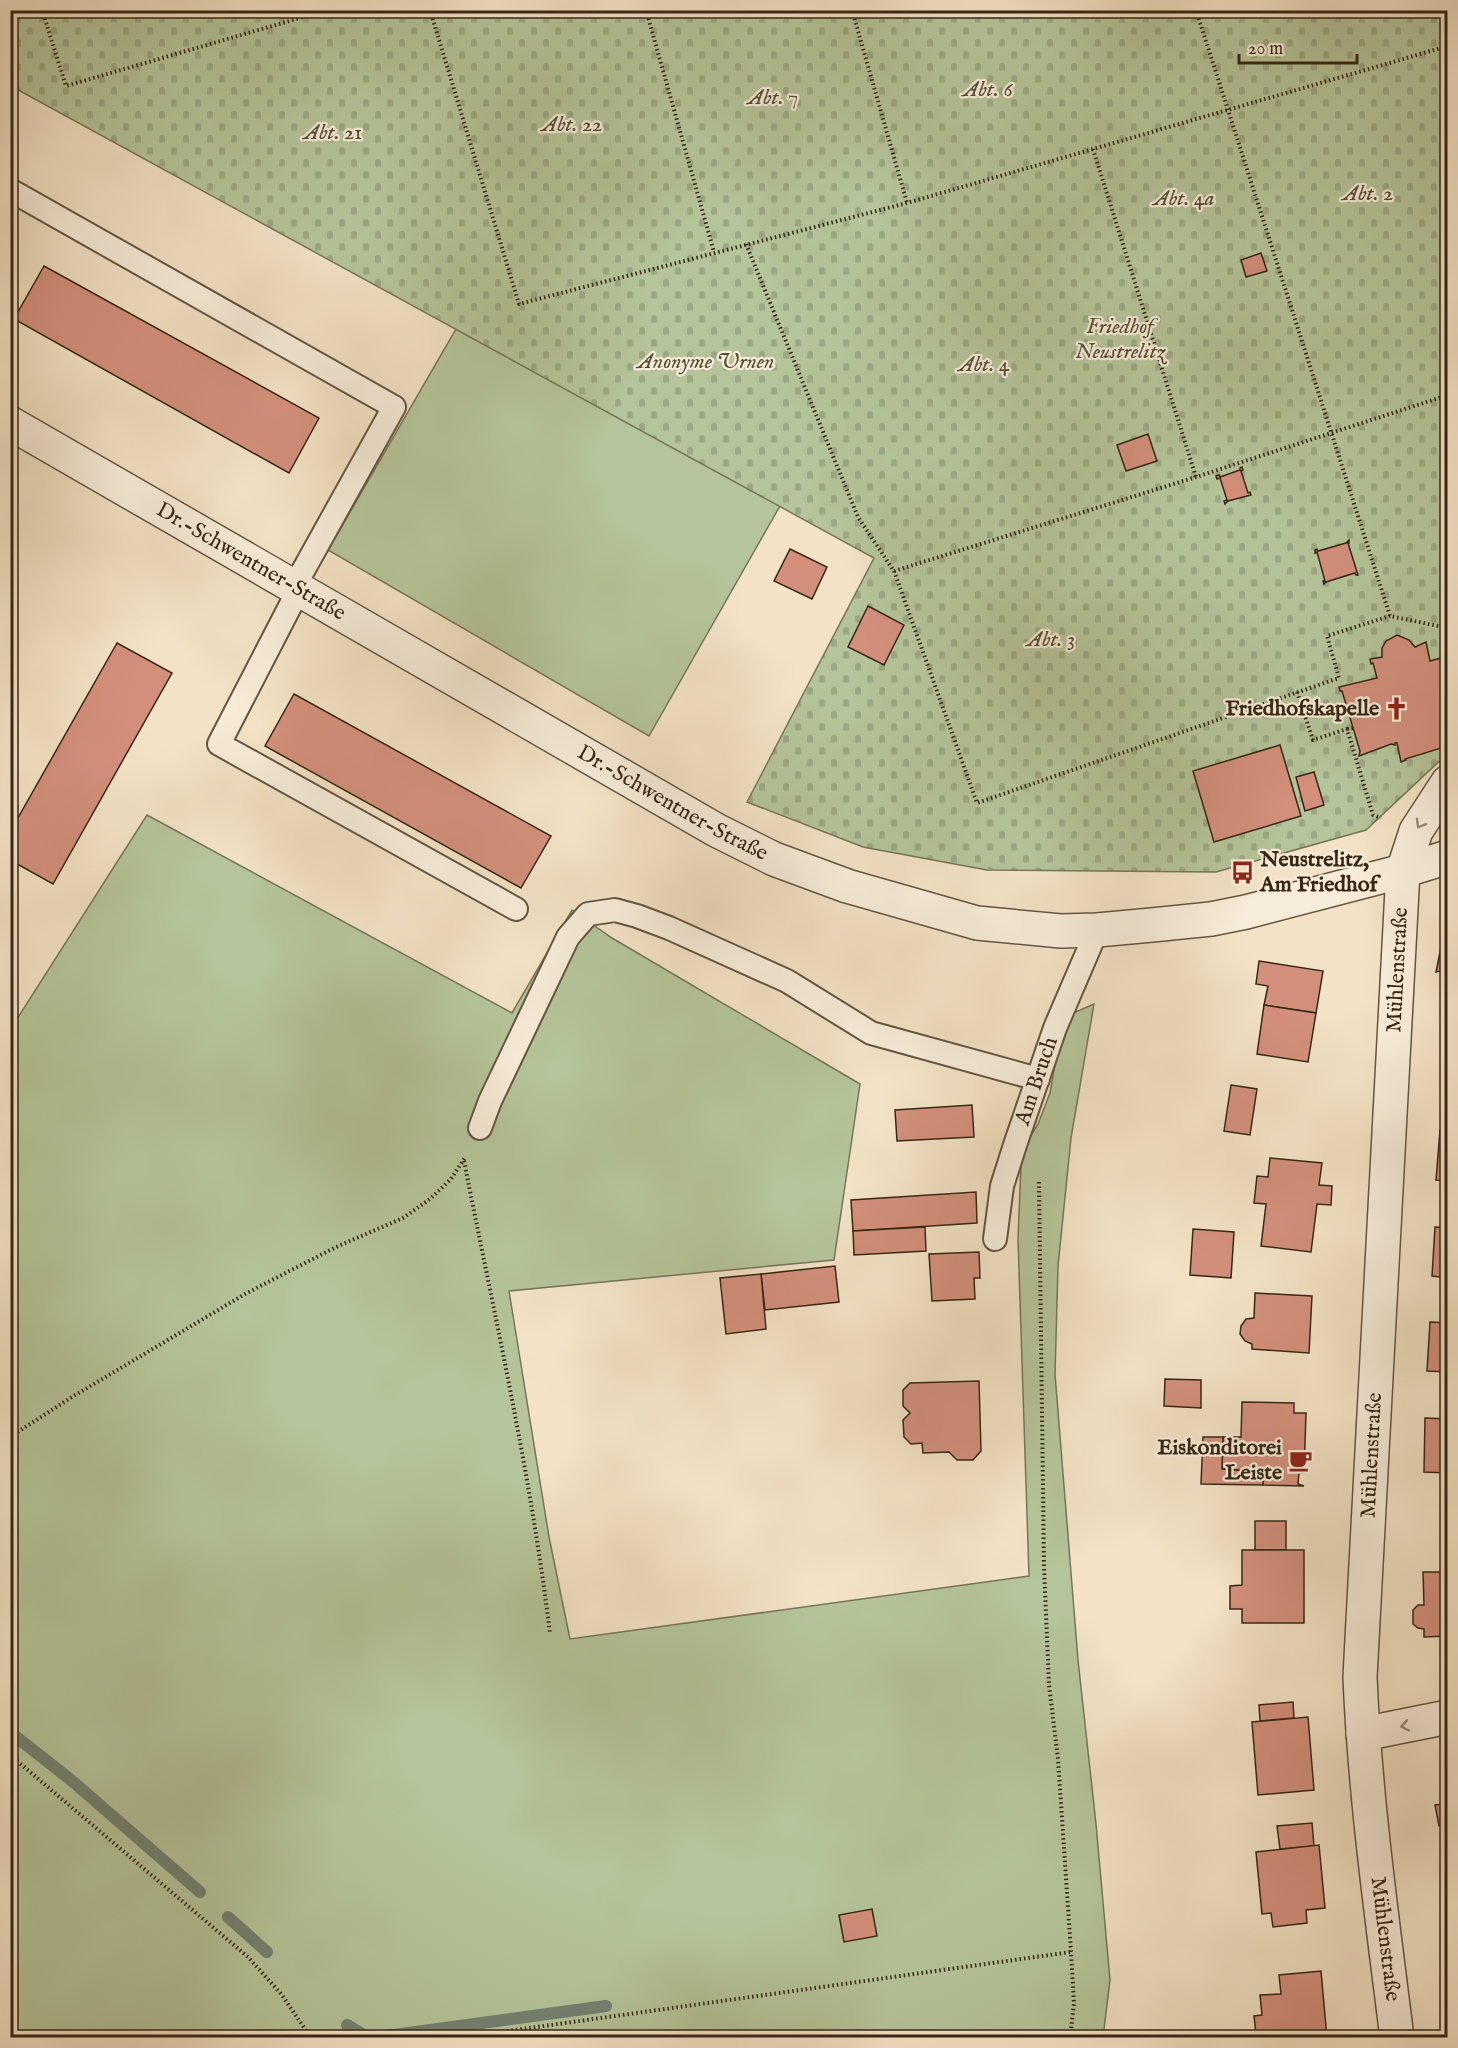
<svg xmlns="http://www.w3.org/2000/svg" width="1458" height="2048" font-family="'IM FELL English',serif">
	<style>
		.green { fill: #b5c49a; stroke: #767658; stroke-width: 1.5 }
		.cemetery { fill: url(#cemetery-stones); stroke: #767658; stroke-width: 1.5 }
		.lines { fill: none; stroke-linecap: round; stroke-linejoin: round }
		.stream { stroke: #738272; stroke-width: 12 }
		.building { fill: #d38f7c; stroke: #362715; stroke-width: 1.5 }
		.lane-casing { stroke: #655641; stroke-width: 26 }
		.street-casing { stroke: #655641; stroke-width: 36 }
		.path { stroke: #362715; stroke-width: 4; stroke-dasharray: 1.5 3; stroke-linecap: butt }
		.lane { stroke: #f7ecd9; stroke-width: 22 }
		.street { stroke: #f7ecd9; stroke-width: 33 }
		.oneway { stroke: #968a77 }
		.labels { text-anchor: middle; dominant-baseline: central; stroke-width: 4.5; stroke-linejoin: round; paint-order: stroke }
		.park-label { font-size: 22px; font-style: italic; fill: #564e36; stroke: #f7ecd9 }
		.street-label { font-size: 22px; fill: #362715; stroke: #f7ecd9 }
		.poi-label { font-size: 22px; font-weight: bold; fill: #362715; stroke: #f7ecd9; text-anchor: end }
	</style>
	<defs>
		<pattern id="cemetery-stones" width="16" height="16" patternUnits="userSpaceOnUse" patternTransform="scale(1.5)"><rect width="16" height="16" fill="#b5c49a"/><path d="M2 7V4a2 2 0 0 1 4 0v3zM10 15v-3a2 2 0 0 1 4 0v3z" fill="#9ca884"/></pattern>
	</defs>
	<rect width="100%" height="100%" fill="#f3e2c5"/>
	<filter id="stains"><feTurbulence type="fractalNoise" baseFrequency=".00333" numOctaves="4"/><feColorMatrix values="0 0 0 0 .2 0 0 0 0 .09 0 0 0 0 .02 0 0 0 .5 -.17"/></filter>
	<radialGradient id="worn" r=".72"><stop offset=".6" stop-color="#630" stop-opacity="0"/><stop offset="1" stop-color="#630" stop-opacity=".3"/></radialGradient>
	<!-- green -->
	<g class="green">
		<path d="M456,329L780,506L649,736L328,550Z"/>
		<path d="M147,815L512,1013L572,910L612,938L860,1084L834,1260L509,1291L549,1537L570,1639L1029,1576L1018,1239L1021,1164L1026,1144L1038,1124L1050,1093L1057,1053L1071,1014L1094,1004L1071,1138L1058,1266L1055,1374L1078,1660L1096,1824L1110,1980L1103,2037H11L10,1030Z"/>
	</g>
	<!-- cemetery -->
	<path class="cemetery" d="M10,11H1447V754L1366,830L1216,872L987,870L863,847L747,802L874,558L11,86Z"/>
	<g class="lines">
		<!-- stream -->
		<g class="stream">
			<path d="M10,1732L71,1780L200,1892"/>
			<path d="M228,1917L267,1952"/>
			<path d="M347,2025L367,2037H379L606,2006"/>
		</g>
	</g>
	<!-- building -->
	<g class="building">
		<path d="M1261,253L1267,271L1246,277L1241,260Z"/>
		<path d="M44,266L319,418L289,473L14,319Z"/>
		<path d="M1148,434L1157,461L1126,471L1117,445Z"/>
		<path d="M1242,467L1243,470L1241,471L1248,493L1250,492L1251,495L1228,501L1225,504L1224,501L1227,500L1220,478L1217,479L1216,476L1219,475L1220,477L1240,470V468Z"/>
		<path d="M1349,540V543H1348L1358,575H1356L1355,573L1326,582L1324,584L1323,581H1325L1317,552L1315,553V550L1317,549L1318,551L1346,543Z"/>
		<path d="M790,549L827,567L812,599L774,581Z"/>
		<path d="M868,606L904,625L884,665L848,647Z"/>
		<path d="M1397,635L1409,640L1415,647L1426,642L1430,661L1448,656V746L1405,759L1406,760L1401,762L1397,743H1395V745L1391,744L1359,756L1360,751L1342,691H1340L1339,687L1377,678L1373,663L1371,664L1370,659L1382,657V648L1386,641Z"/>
		<path d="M117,643L172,673L53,884L10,860V832Z"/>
		<path d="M294,694L551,836L521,888L265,746Z"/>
		<path d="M1280,745L1301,816L1214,842L1193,771Z"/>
		<path d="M1314,772L1324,805L1305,811L1296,777Z"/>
		<path d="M1448,913V969L1436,972Z"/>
		<path d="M1259,961L1323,971L1316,1013L1264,1005L1268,986L1256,984Z"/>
		<path d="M1264,1005L1316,1013L1308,1062L1257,1054Z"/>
		<path d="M1231,1085L1257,1089L1250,1135L1224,1131Z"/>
		<path d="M972,1105L974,1137L897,1141L895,1110Z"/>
		<path d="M1440,1130H1448V1181L1436,1180Z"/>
		<path d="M1270,1158L1322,1163L1319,1185L1332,1186L1331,1205L1317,1204L1311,1252L1261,1246L1266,1204L1254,1203L1257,1176L1268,1177Z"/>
		<path d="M976,1192L977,1223L853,1231L851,1200Z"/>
		<path d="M925,1227L926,1251L854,1255L853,1231Z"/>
		<path d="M1435,1227L1448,1228V1278L1432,1276Z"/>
		<path d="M1193,1229L1234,1232L1231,1278L1190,1275Z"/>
		<path d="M979,1252L980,1278H974L975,1299L932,1301L929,1254Z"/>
		<path d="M835,1266L839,1302L765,1310L761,1274Z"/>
		<path d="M761,1274L766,1329L726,1334L720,1278Z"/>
		<path d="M1255,1293L1312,1296L1309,1353L1252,1349V1344L1245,1341L1240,1334L1241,1326L1246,1319L1254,1318Z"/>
		<path d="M1430,1322L1448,1323V1372L1427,1371Z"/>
		<path d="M1165,1379L1201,1380V1408L1164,1406Z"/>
		<path d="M979,1381L981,1451L973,1460H957L949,1452L923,1453L922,1443L911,1444L904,1437L903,1420L910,1413L903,1406V1390L910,1383Z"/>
		<path d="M1242,1402L1294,1403V1413H1306L1304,1473H1299L1298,1484L1304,1486L1263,1485V1472L1222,1469L1223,1437H1241Z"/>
		<path d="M1425,1418L1448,1419V1473L1424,1472Z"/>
		<path d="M1203,1437H1223L1222,1469L1263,1472V1485L1201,1484Z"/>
		<rect x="1255" y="1521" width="31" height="29"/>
		<path d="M1242,1550H1304V1623H1242V1609H1230V1586L1242,1585Z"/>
		<path d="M1423,1572H1448V1636L1424,1637V1629L1418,1628L1413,1624V1610L1418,1605H1424Z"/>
		<path d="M1293,1702L1294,1718L1260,1721L1259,1705Z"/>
		<path d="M1308,1717L1314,1790L1258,1795L1252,1722Z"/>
		<path d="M1448,1791V1825L1439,1826L1435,1805L1444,1804L1441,1793Z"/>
		<path d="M1312,1823L1314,1846L1280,1849L1277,1826Z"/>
		<path d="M1319,1845L1325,1908L1306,1910L1307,1923L1273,1927L1271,1913L1262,1914L1256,1852Z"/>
		<path d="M872,1909L877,1936L844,1942L839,1915Z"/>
		<path d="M1321,1971L1327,2038H1264V2033L1256,2034L1254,2016L1262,2015L1260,1995L1281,1994L1279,1975Z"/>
	</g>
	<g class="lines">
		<defs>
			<g id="lane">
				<path d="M10,190L394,407L294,587"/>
				<path d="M299,589L219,744L516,909"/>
				<path d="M480,1128L490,1101L568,937L588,914L615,910L637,916L669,928L787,981L871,1033L1038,1079"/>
				<path id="s1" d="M995,1239L1002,1186L1015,1145L1055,1028L1097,930"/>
			</g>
			<g id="street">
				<path id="s2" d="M10,423L716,830L774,859L847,886L977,923L1061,931L1097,930L1152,925L1211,919L1246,912L1403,871L1448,857"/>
				<path d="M1363,1734L1448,1717"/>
				<path id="s3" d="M1397,2038C1382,1917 1365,1798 1360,1677L1403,871L1416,831L1448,782"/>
			</g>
		</defs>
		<!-- lane casing -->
		<use href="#lane" class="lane-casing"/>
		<!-- street casing -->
		<use href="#street" class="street-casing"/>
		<!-- path -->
		<g class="path">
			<path d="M42,10L66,86L327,10"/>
			<path d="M430,10L519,304L907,203L1448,46"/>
			<path d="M646,10L714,252"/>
			<path d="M852,10L907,203"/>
			<path d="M1196,10L1390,616L1448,628"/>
			<path d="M1093,149L1196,477"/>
			<path d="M746,244L858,517L894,571L977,803L1339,678L1327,636L1390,616"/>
			<path d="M894,571L1196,477L1448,395"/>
			<path d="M1297,692L1313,740L1347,729L1373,815L1381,818"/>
			<path d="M1347,729L1353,728"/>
			<path d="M464,1161C495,1318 531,1475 550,1634"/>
			<path d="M1039,1182L1044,1567L1049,1685L1058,1759L1071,1952L1074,2003L1070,2038"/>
			<path d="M10,1437L72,1397L245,1294L336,1247L403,1218L430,1199L451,1179L466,1156"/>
			<path d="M10,1755L248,1957L282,1995L311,2038"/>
			<path d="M458,2038L1071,1952"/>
		</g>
		<!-- lane -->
		<use href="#lane" class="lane"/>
		<!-- street -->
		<use href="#street" class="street"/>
	</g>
	<!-- one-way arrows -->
	<defs><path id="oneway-chevron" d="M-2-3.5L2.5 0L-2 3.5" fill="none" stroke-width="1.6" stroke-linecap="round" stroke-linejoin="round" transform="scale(1.5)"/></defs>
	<g class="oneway">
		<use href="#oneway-chevron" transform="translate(1420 824) rotate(120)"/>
		<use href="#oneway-chevron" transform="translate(1405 1726) rotate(168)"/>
	</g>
	<!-- icons -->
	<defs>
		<symbol id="church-bare" viewBox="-9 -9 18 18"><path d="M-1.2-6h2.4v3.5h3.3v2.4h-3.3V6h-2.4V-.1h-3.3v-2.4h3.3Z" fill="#8f2418" stroke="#f7ecd9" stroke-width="2.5" paint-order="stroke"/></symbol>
		<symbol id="bus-bare" viewBox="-9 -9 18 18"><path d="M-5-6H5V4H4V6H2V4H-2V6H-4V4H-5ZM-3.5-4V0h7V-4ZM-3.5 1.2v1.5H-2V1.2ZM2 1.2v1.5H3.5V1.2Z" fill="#8f2418" stroke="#f7ecd9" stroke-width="2.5" paint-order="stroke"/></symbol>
		<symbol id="cafe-bare" viewBox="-9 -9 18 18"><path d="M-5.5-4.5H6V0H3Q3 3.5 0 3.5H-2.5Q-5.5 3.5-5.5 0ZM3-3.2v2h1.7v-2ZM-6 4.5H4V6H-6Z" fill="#8f2418" stroke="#f7ecd9" stroke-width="2.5" paint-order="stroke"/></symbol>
	</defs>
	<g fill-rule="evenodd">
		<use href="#church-bare" x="1380" y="692" width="33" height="33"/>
		<use href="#bus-bare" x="1226" y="856" width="33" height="33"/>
		<use href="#cafe-bare" x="1284" y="1444" width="33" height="33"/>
	</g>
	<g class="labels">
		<!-- park labels -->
		<g class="park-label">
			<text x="988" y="90">Abt. 6</text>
			<text x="773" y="98">Abt. 7</text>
			<text x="572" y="125">Abt. 22</text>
			<text x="333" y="133">Abt. 21</text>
			<text x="1368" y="194">Abt. 2</text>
			<text x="1184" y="199">Abt. 4a</text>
			<text x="1120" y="327">Friedhof<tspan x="1120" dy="25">Neustrelitz</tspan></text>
			<text x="706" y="362">Anonyme Urnen</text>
			<text x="984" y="365">Abt. 4</text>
			<text x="1051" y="640">Abt. 3</text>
		</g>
		<!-- street labels -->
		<g class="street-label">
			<text stroke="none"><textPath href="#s2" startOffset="278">Dr.-Schwentner-Straße</textPath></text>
			<text stroke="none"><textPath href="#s2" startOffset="764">Dr.-Schwentner-Straße</textPath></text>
			<text stroke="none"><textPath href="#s3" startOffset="1071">Mühlenstraße</textPath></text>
			<text stroke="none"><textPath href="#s1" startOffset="164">Am Bruch</textPath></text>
			<text stroke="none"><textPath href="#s3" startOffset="585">Mühlenstraße</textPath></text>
			<text transform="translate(1385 1939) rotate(83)">Mühlenstraße</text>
		</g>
		<!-- poi labels -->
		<g class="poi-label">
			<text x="1379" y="709">Friedhofskapelle</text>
			<text x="1260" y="860" text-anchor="start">Neustrelitz,<tspan x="1260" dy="25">Am Friedhof</tspan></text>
			<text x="1282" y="1448">Eiskonditorei<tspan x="1282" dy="25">Leiste</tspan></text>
		</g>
	</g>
	<!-- margin -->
	<rect width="1458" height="2048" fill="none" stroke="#f3e2c5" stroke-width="36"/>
	<rect x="12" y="12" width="1434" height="2024" fill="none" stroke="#362715" stroke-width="3"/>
	<rect x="18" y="18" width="1422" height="2012" fill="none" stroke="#362715" stroke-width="1.5"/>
	<!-- scale -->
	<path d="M1239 54v9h118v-9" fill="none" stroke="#362715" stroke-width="3"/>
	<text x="1248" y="54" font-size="18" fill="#362715" stroke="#f7ecd9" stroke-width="4.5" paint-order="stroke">20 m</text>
	<rect width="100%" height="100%" filter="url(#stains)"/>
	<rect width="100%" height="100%" fill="url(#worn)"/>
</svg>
